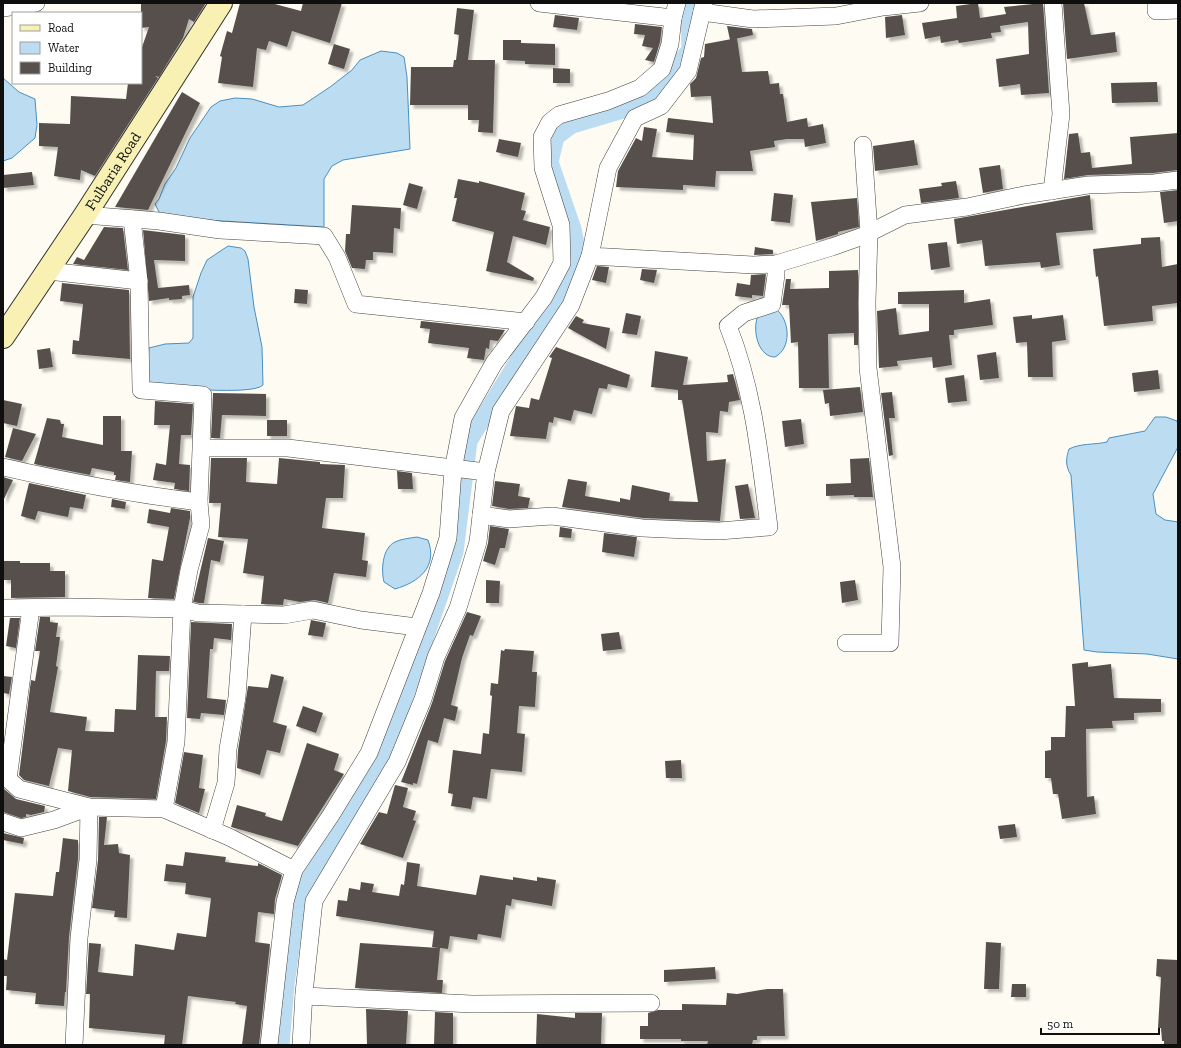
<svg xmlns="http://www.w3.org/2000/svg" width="1181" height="1048" font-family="'Zilla Slab',serif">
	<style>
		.water { fill: #bbdcf1; stroke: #4990c1 }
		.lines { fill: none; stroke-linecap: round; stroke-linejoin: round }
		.canal { stroke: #bbdcf1; stroke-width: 17 }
		.building { fill: #57504c; filter: url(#shadow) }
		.street-casing { stroke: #424242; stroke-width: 18 }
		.secondary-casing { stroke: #313131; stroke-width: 24 }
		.street { stroke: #fff; stroke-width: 17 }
		.secondary { stroke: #f8f1b3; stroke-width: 22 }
		.labels { text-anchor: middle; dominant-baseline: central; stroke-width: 4; stroke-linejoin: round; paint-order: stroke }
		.street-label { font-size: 15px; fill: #0f0f0f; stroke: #fff }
	</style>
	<defs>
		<filter id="shadow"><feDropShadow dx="3.5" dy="3.5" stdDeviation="1" flood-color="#0004"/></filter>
	</defs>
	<rect width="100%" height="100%" fill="#fefcf2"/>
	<!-- water -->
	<g class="water">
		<path d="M381,51L397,53L404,57L407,77L410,149L343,160L332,166L324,179V227L172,218L159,212L155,204L159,199L165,184L176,168L190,138L211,107L220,101L235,98L252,99L279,107L303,105L330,87L352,70L360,60Z"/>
		<path d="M3,78L19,92L35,99L37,125L35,138L12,158L3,161Z"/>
		<path d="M228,246L241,248L245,251L248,259L254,307L262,347L263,385C253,396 164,387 146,386L149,348L165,344L189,343L193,338V297L201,273L207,260Z"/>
		<path d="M776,309C790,320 792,348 775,357C772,357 768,356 766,354C756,347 753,326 758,316Z"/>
		<path d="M1155,417H1166L1177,421L1178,425V447L1153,494L1156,514L1165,520L1178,522V659L1147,654L1097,652L1084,650L1071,475C1065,466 1066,458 1069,449C1081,443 1094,445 1107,442L1109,438L1145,431Z"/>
		<path d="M417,537L428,540C438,567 419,582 395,589L384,582C381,571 382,548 395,542C401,539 410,538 417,537Z"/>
	</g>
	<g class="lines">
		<!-- canal -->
		<path class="canal" d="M281,1045L286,985L298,897L383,760L455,552L469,441L572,272L578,254L573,229L550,162L556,137L572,125L643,104L690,50L689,3"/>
	</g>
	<!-- building -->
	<g class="building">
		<path d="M141,3H206L194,22L189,19L183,38L159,77L155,76L158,78L95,176L81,170L80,180L54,176L58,147L39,146V123L70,124L71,96L126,99L128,83H141V50L149,27L141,28Z"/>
		<path d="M240,3H271L301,11L303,3H342L330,43L292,31L287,47L269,41L266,50L257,48L253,87L218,83L222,57L220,56L227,31L232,33Z"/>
		<path d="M978,3L980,18L1006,14L1004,7L1043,3L1049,93L1021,95L1020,84L999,87L996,59L1029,54L1028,22L1000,26L1001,32L991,33L992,38L959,43L958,40L941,43L940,36L925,39L922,23L957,18L956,6Z"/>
		<path d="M1063,3H1084L1091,35L1115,32L1117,52L1067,59Z"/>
		<path d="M457,8L474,10L468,60H495L493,133L478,132L479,120H468V105H410L411,67H453L454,60H456L459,35L454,34Z"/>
		<path d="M555,15L579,18L577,30L553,27Z"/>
		<path d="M902,15L905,35L886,38L885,17Z"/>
		<path d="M635,24L662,27L660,42L654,62L645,60L653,48L642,46L645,35L634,34Z"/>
		<path d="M727,26L752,29L753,35L730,40Z"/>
		<path d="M737,38L742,72L768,71L770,84L779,83L780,94H783L787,122L807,118L808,127L823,124L826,143L805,147L804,139H787L774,141L775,147L750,151L753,171H716L715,187L683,185V190L616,187L618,171L636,138L642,141L644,127L657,129L652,157L693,160L694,135L666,132L668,118L713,123L711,96L691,97L690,84L696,78L701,58L704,57L705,44Z"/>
		<path d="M503,40H521V43L555,44V65L525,64V61L503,60Z"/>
		<path d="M334,44L350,49L344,69L328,64Z"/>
		<path d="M553,68L570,69V83H553Z"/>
		<path d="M1157,82L1158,102L1112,103L1111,83Z"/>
		<path d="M182,92L200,103L148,210L115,207Z"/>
		<path d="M1078,133L1081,153L1090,152L1092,168L1132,164L1130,137L1178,133V170L1153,173L1088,175L1064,179L1069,134Z"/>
		<path d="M499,139L521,143L518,157L496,152Z"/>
		<path d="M914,140L918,165L875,171L873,146Z"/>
		<path d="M1000,165L1003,189L983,193L979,168Z"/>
		<path d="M32,172L34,185L3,188V175Z"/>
		<path d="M458,179L479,183V181L525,193L521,210L526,211L523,220L550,227L546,245L513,236L507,262L534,278L533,281L486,271L494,232L452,221L457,198H454Z"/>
		<path d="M956,181L959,198L921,203L919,189L942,186L941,183Z"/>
		<path d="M409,183L423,187L417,209L403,205Z"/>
		<path d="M1178,190V221L1164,223L1160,192Z"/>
		<path d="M774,193L793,195L790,223L771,221Z"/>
		<path d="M1090,195L1093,230L1056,233L1060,265L1041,268L1040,262L985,266L982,240L957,244L954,219Z"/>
		<path d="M857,198L859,227L838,232V234L816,241L811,202Z"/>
		<path d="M352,205L401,208L400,229L394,228L393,253L373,252V260H366L365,269L352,268L345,251L346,234H350Z"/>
		<path d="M104,227L123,228L128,270L73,264L77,257L84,260Z"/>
		<path d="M143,230L185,235V261L154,260L158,288L189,285L190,295L182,296V299L169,300V298L149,301Z"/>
		<path d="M1160,237L1162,267L1178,264V303L1152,306L1153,321L1104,326L1098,276L1096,277L1093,249L1141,244V238Z"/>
		<path d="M947,242L950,267L931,270L928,244Z"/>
		<path d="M755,247L773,250V254L754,255Z"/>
		<path d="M597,266L609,267L606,283L592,280Z"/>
		<path d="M642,269L657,270L654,283L640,280Z"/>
		<path d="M858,270V345H854V333L828,334L829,388H799L798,342L791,343L789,305H782L786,279H791L790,289L829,288V271Z"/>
		<path d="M766,274L763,296L752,295V298L735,296L737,283L750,285L751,275Z"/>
		<path d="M62,283L129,290L130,359L72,354L73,340L79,341L83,304L60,301Z"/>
		<path d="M295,289L308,290L307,304L294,303Z"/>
		<path d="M964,290V303L990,299L993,325L954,330V335H949L952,365L933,368L932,357L897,361L898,366L879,368L877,311L896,308L899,335L929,331V304H898V292Z"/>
		<path d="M626,313L641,316L637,335L622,333Z"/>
		<path d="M1032,315V319L1063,315L1066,340L1052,342L1053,377H1028L1027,342L1016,343L1013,317Z"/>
		<path d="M576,316L584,320L582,323L610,328L606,349L568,328Z"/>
		<path d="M421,321L505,330L498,341L490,340L489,349L486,348L484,360L467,358L469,348L428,343L430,329L420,328Z"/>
		<path d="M556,347L630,375L627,388L608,384L607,389L599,388L592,414L574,410L571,421L554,417L553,423L549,422L546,439L510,436L516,406L529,408L531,398L539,400L552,358L549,357Z"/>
		<path d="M50,348L53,367L39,369L37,350Z"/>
		<path d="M655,351L688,357L683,385L728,382L727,375L733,374L740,400L729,402L728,412L720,411L718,433L706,432L707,461L726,459L720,521L643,518L562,507L568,479L587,482L585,496L620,502V498L630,500L632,485L670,493L669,501L698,502L682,400H678V390L651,387Z"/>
		<path d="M996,352L999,378L980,380L977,355Z"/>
		<path d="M1158,370L1160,389L1134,392L1132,373Z"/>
		<path d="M964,375L967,401L948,403L945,378Z"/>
		<path d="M860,387L863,412L830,416L829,403L825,404L823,390Z"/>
		<path d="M892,392L895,418H889L893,455L889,456L881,393Z"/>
		<path d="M213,393L266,394V416L222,415L220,438H211Z"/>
		<path d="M3,400L22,404L17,426L3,423Z"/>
		<path d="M155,401L193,404L191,435H181L179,464L190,465L189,491L174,489L175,483L153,480L156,463L166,465L170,425H154Z"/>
		<path d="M103,416H121V451H132L130,482L115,480L116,475H114V472L92,468L90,475L34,464L47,418L60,420L61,424H64L62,437L103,445Z"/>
		<path d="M801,419L804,444L785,447L782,421Z"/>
		<rect x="267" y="420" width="20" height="16"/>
		<path d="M13,428L36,434L22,461L5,457Z"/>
		<path d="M211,458H247L246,482L277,484L279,458L320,462V464L345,465L343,498H326L322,528L365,533L362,560L368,561L366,577L334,573L328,603L315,600L300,602L284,599L283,605L261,604L264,576L243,573L248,539L218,537L221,503H209Z"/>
		<path d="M869,458L873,497H854V495L826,496V484L851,483L850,459Z"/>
		<path d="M397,471L412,473L413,489H398Z"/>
		<path d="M3,477L13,480L3,501Z"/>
		<path d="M495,481L520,484L518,496L530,498L528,508L509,509L492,506Z"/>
		<path d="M29,483L86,495L83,509L70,507L68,517L38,511L35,520L21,516Z"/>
		<path d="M748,484L755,518L740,519L735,486Z"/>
		<path d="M112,499L126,502L125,509L111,507Z"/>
		<path d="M171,508L190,511V518L174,599L148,598L152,559L163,561L169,527L147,523L149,509L170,513Z"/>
		<path d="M490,526L509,529L505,548H500L495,565L483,561L488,543Z"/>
		<path d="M560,527L572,529L571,538L559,537Z"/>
		<path d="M604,533L637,537L634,557L602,552Z"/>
		<path d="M208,538L224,541L220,562L211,560L204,603H199L193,602Z"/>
		<path d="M3,561H20V563H50V571H65V597L11,598V580H3Z"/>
		<path d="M486,580L500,581L499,603H486Z"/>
		<path d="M855,580L858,600L842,603L840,582Z"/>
		<path d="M467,612L481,616L473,636L470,635L462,658L451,705L458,707L455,721L444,718L438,743L428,740L417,784L413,783V785L401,782L432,703L445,661Z"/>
		<path d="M40,617H50V622L58,623L56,637H60L56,666L58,667L50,712L87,717L85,731L114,732L115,709L136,710L138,655L170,656L169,671H156L155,717H167L166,741L156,799L90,797L68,791L72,750L58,748L49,786L24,780L19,775L31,680L35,681L40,651H35Z"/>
		<path d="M10,618H20L16,648L6,646Z"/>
		<path d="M311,620L326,623L323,637L308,635Z"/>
		<path d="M191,622L232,624L231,640L214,638L213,649H210L207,698L226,700L224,715L201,713L200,719L187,718Z"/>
		<path d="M619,632L622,649L603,651L601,634Z"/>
		<path d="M505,649L534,651L532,672H537L535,707L519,706L517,733L525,734L522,772L491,769L487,799L473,797L471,809L451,806L453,794L448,793L453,750L481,754L483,733L489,734L492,696L490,695L491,683L498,684L501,650L504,651Z"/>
		<path d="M1088,662V667L1111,664L1114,698L1161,699V712L1134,713V720L1112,721L1113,728L1086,729L1087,797L1094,796L1096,814L1062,819L1058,794H1053L1051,778H1045V751L1051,750V737H1065L1066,706H1075L1072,664Z"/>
		<path d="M271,674L284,677L273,722L287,726L280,753L267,750L260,775L237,768L238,750L248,686L268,688Z"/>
		<path d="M3,676L12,677L9,694L3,693Z"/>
		<path d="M303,706L323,713L316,733L296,726Z"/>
		<path d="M307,743L339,754L334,770L344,774L298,846L231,827L237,805L266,813L265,816L282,821Z"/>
		<path d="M184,752L203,755L199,788L205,789L199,813L175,803Z"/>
		<path d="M681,760L682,778H666L665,761Z"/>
		<path d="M395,785L408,788L403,807L416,811L413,820L416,821L403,858L360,844L379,812L387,814Z"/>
		<path d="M3,788L16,799L45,806L44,812L31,815L26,814V817L21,818L3,812Z"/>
		<path d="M99,817H107L104,845L118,844L119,853L130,855L127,918L114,917L115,911L92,908L98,860Z"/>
		<path d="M1015,824L1017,837L1000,839L998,826Z"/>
		<path d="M3,833L24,838L23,844L3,840Z"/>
		<path d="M63,838L78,840V859L69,937L66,992H65L64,1006L35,1004L36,993L6,990L7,976H3V959L7,960L15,893L53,896L56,872H59Z"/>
		<path d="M185,852L226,857L225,862L258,866V863L282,875L275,899L274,914L258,912L255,942L270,944L259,1045H242L247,1006L235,1004L236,1002L188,996L182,1045H164L165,1035L89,1028L90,994H86L89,943L101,944L98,972L133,976L135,944L174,950L177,933L206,937L211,898L185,894L186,883L164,881L166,864L183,866Z"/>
		<path d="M407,862L420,864L417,886L476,895L480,875L513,880V877L537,881V877L556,880L552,906L512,899L511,906L506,905L501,938L478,934L477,940L450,936L448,949L440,948L437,980H443L442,993L355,988L360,943L439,948L432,947L434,931L336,916L338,900L347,901L349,888L360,890L361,882L374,884L372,892L399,896L401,884L404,885Z"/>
		<path d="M986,942L1001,943L999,989H984Z"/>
		<path d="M1157,959L1178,960L1177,1045H1164V1041H1162L1161,1028H1158L1161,977L1156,976Z"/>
		<path d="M715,967L716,979L664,982V970Z"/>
		<path d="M1012,984H1026V997H1011Z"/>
		<path d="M767,989H783L785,1036H757V1040H753L752,1045H707L708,1041H681V1039H640V1026H648V1013L658,1010H682V1004L726,1005L727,993L737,994Z"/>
		<path d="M366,1009L408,1011L406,1045H367Z"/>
		<path d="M435,1012L453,1013V1045H434Z"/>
		<path d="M575,1013H602L601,1045H536L537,1014L575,1018Z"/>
	</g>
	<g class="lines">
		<defs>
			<g id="street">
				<path d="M539,3L673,18"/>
				<path d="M704,3L688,71L661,106L635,118L608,168L590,256L753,265L776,264L832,247L863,236L905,215L967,207L1024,195L1088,185L1154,183L1178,180"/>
				<path d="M1156,3V11L1178,10"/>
				<path d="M3,8L36,3"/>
				<path d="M702,12L753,19L836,16L883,7L920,3"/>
				<path d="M1052,191L1061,114L1053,3"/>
				<path d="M85,215L159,221L220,230L324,236L337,257L356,304L526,322"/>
				<path d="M48,271L139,281L132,219"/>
				<path d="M139,281L141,390L203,395L199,502L201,525L189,570L182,609L176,742L164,809"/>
				<path d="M202,448H288L486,472"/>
				<path d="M3,467C68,482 133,494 199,502"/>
				<path d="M481,515L509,519L552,516L642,528L687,530L719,531L769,527C760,458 754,391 728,326L744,313L772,304L776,275V264"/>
				<path d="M3,608L70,607L182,609L198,613L284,615L313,610L361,620L417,627"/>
				<path d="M31,608L8,779L19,789L89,807L164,809L229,837L294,870L285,902L269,1045"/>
				<path d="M846,643H890L892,567L868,368L867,302L869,233L863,145"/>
				<path d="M3,822L21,828L54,820L89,807L88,860L79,938L74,1045"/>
				<path d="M212,830L226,783L228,749L237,697L243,614"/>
				<path d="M294,870L331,815L369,753L431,593L448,538L453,470L463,418L494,363L544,297L562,263L561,225L543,168L542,137L550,122L559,115L608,101L640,88L662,69L670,44L673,18L677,3"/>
				<path d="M304,996L472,1004L651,1003"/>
				<path d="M301,1045L304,993L314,901L397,762L423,699L436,657L458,608L478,542L486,472L501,411L571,305L590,256"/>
			</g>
			<g id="secondary">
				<path id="s1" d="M3,337L85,215L221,3"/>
			</g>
		</defs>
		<!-- street casing -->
		<use href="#street" class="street-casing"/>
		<!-- secondary casing -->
		<use href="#secondary" class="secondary-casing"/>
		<!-- street -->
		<use href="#street" class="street"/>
		<!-- secondary -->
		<use href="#secondary" class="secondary"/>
	</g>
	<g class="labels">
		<!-- street labels -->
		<g class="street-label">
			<text stroke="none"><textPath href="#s1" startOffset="199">Fulbaria Road</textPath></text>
		</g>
	</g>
	<!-- border -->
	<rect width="1181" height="1048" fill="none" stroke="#0f0f0f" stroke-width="8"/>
	<!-- legend -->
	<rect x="12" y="12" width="130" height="72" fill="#ffffff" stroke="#9f9f9f"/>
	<rect x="20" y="25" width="20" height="6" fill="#f8f1b3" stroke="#9f9f9f"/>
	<text x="48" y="32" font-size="12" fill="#0f0f0f">Road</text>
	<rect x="20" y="42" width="20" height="12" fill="#bbdcf1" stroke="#9f9f9f"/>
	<text x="48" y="52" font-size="12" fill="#0f0f0f">Water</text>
	<rect x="20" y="62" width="20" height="12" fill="#57504c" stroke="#9f9f9f"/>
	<text x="48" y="72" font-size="12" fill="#0f0f0f">Building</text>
	<!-- scale -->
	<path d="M1041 1028v6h118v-6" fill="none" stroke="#0f0f0f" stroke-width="2"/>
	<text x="1047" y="1028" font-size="12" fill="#0f0f0f" stroke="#ffffff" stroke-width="3" paint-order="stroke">50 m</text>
</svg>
